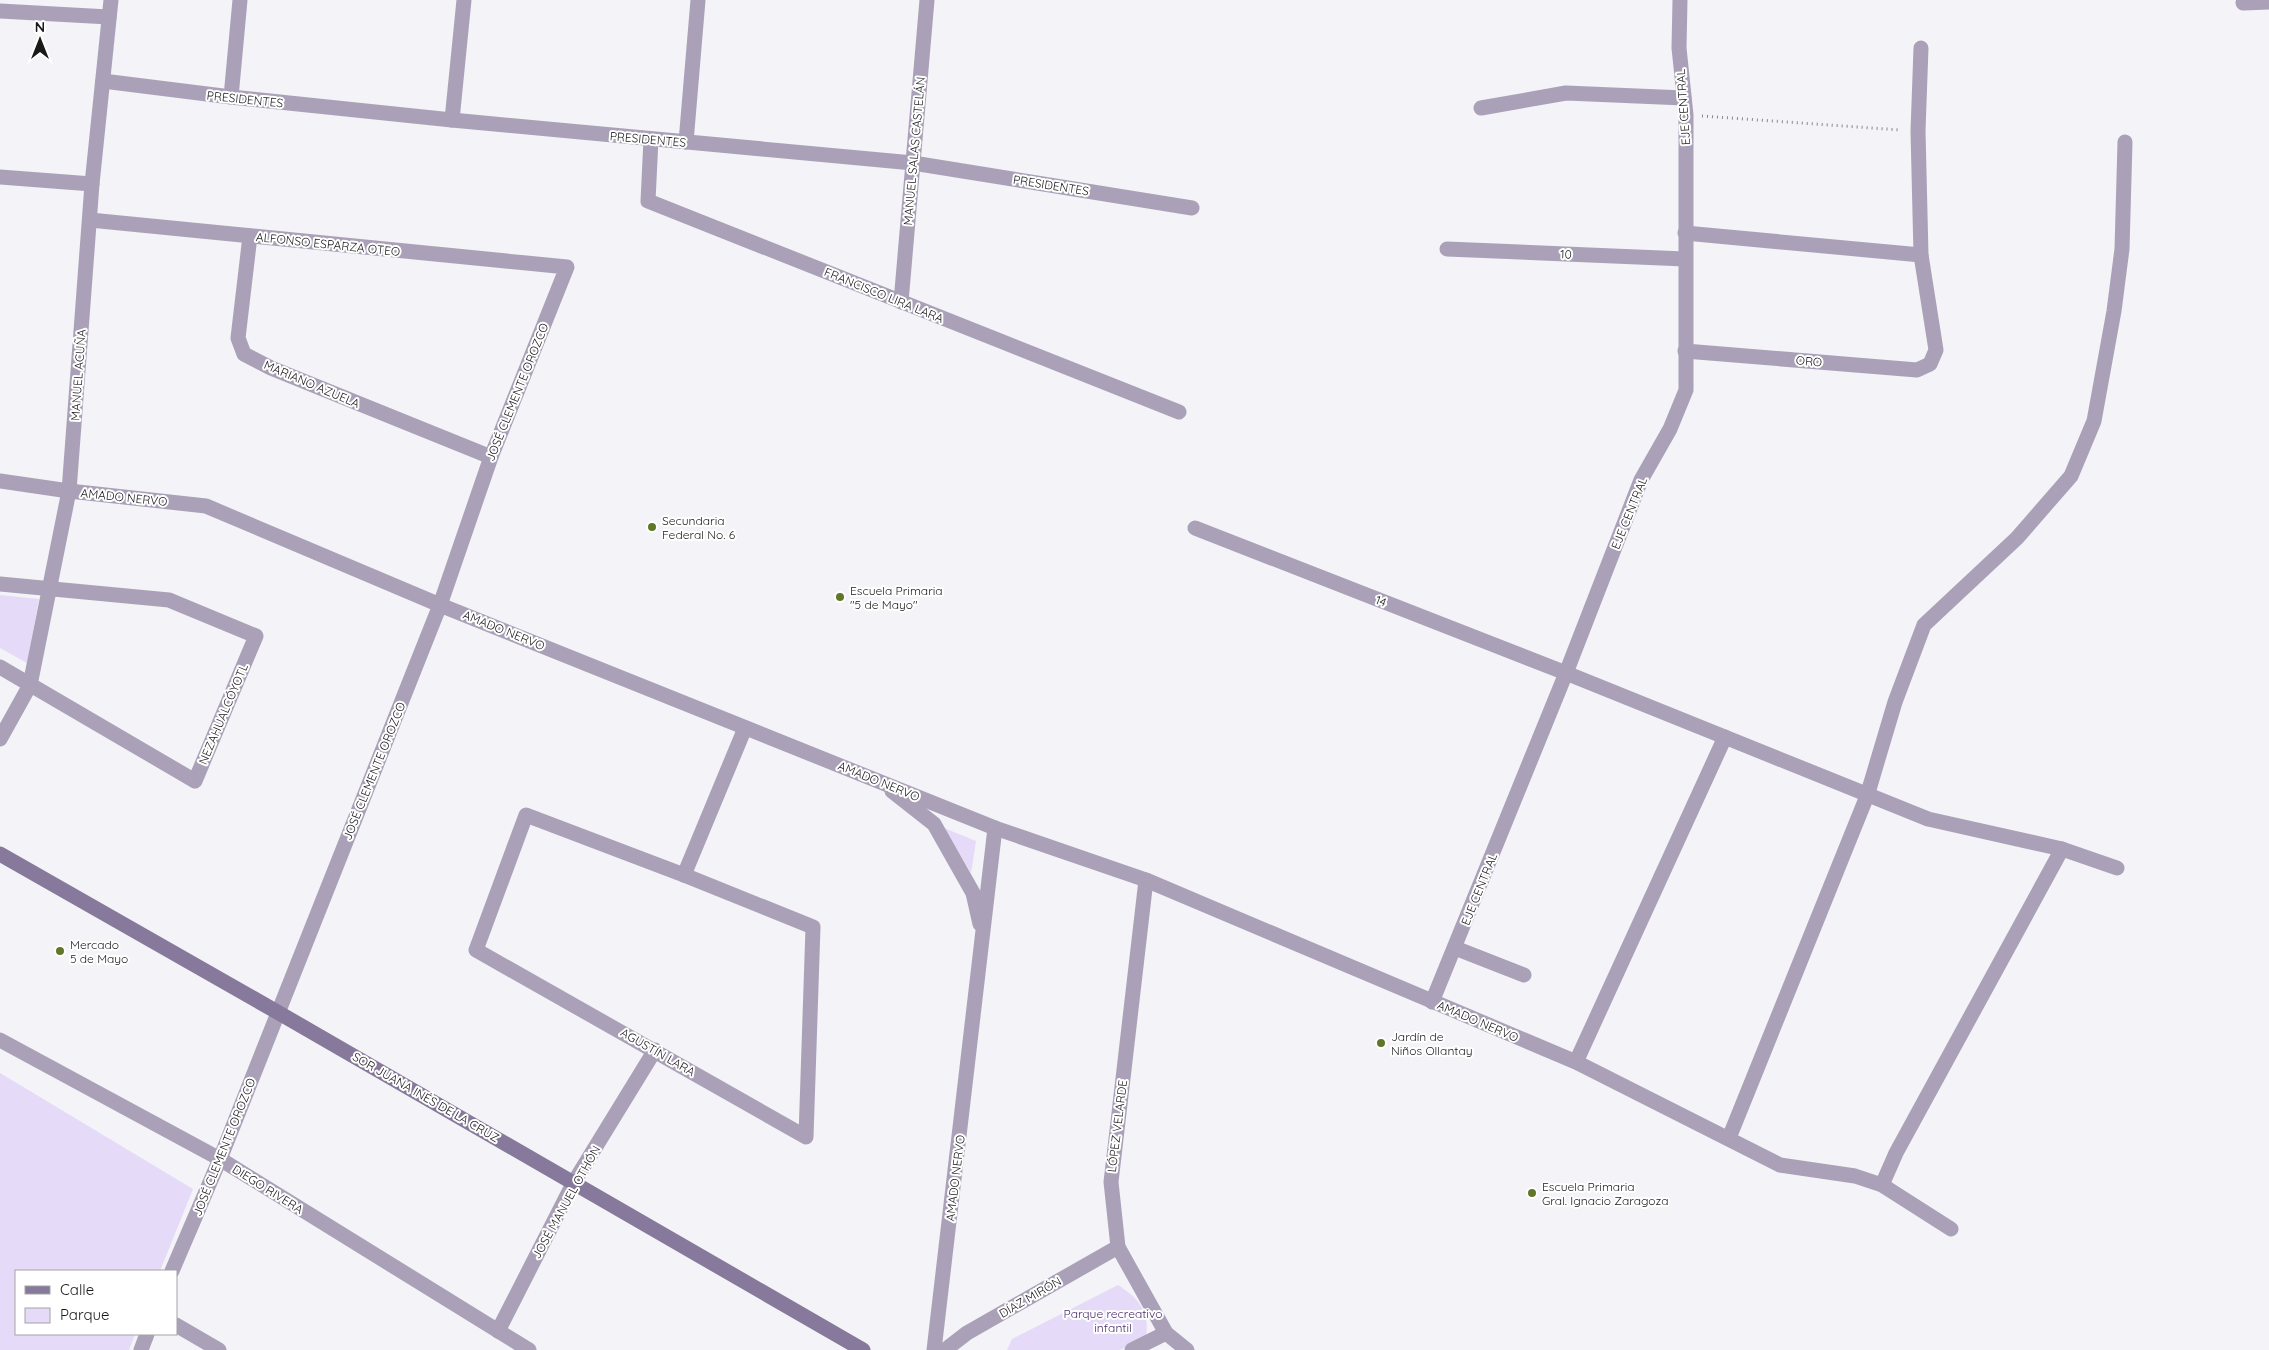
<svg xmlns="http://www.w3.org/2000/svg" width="2269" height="1350" font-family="Quicksand,sans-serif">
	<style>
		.green { fill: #e6daf9 }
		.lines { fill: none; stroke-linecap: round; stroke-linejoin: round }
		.path { stroke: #88878a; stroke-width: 3; stroke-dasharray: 1 4; stroke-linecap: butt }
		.minor { stroke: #aaa1b8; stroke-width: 15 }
		.secondary { stroke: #87799b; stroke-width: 15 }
		.poi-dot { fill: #607728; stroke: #fff; stroke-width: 2 }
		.labels { text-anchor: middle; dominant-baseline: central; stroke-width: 4; stroke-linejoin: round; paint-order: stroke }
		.street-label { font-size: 12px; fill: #19181a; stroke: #fff }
		.poi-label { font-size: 12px; fill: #19181a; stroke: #fff; text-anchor: start }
		.park-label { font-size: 12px; fill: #482a69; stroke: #fff }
	</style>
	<rect width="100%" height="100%" fill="#f4f3f7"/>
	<!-- green -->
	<g class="green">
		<path d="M0,595L39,599L27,663L0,648Z"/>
		<path d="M944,828L976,841L971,873Z"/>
		<path d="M0,1073L193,1189L160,1271H16V1334H135L129,1350H0Z"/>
		<path d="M1118,1285C1138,1298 1150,1311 1146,1337L1120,1350H1007L1012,1339Z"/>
	</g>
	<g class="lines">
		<!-- path -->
		<path class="path" d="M1702,116L1900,130"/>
		<!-- minor -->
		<g class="minor">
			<path d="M2243,3L2269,2"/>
			<path d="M0,11L109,17"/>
			<path d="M103,81L231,97L452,120L913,163L1192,208"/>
			<path d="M231,97L240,0"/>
			<path d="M1481,108L1566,93L1684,98"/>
			<path d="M452,120L464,0"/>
			<path d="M651,139L648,201L1179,412"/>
			<path d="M686,142L698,0"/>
			<path d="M0,177L92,184"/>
			<path d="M90,220L567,267L491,457L440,605L220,1159L172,1271"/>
			<path d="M1685,233L1921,255"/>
			<path d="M250,236L238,338L244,354L271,368L491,457"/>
			<path d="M1447,249L1685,259"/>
			<path d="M901,302L927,0"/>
			<path d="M1685,351L1917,370L1930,364L1936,350L1921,255L1918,131L1921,48"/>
			<path d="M0,481L69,491L206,506L440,605L995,828L1146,880L1576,1062L1780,1165L1855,1176L1882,1185L1951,1229"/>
			<path d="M1195,528L1566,673L1928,819L2062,849L2117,868"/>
			<path d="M0,584L169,600L256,636L195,781L0,667"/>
			<path d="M0,739L30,685L69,491L92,184L111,0"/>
			<path d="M892,791L934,824L973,893L980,924"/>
			<path d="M526,815L684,875L813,927L806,1137L476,950Z"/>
			<path d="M684,875L745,728"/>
			<path d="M1146,880L1111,1182L1118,1247L1166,1333L1187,1350"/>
			<path d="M1455,948L1524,975"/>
			<path d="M1432,1002L1566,673L1641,480L1670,429L1686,390V115L1679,48L1680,0"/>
			<path d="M0,1040L220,1159L529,1350"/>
			<path d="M1576,1062L1725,737"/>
			<path d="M1729,1138L1867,796L1895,702L1924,625L2017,538L2071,476L2094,421L2114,311L2122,249L2125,142"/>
			<path d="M1882,1185L1896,1153L2062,849"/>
			<path d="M176,1325L219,1350"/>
			<path d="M498,1331L574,1182L655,1050"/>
			<path d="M141,1350L147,1334"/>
			<path d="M934,1350L995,828"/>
			<path d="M945,1350L967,1333L1118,1247"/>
			<path d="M1132,1350L1166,1333"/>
		</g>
		<!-- secondary -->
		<path class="secondary" d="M0,854L279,1013L863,1350"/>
	</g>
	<!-- markers -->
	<g class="poi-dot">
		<circle cx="652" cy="527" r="5"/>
		<circle cx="840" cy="597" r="5"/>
		<circle cx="60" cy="951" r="5"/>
		<circle cx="1381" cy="1043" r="5"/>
		<circle cx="1532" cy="1193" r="5"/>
	</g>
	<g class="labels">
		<!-- street labels -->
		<g class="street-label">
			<text transform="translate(245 99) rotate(6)">PRESIDENTES</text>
			<text transform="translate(1683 107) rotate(-94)">EJE CENTRAL</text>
			<text transform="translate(648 139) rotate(5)">PRESIDENTES</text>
			<text transform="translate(914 151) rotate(-85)">MANUEL SALAS CASTELÁN</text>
			<text transform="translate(1051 185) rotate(9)">PRESIDENTES</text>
			<text transform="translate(328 244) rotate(6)">ALFONSO ESPARZA OTEO</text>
			<text transform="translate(1566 254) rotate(2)">10</text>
			<text transform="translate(884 295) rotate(22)">FRANCISCO LIRA LARA</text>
			<text transform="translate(1809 361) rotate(5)">ORO</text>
			<text transform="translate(78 375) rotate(-86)">MANUEL ACUÑA</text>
			<text transform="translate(312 384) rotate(23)">MARIANO AZUELA</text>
			<text transform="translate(517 392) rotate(-68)">JOSÉ CLEMENTE OROZCO</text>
			<text transform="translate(124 497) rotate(6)">AMADO NERVO</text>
			<text transform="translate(1629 513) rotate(-68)">EJE CENTRAL</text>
			<text transform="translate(1381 601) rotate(21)">14</text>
			<text transform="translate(504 630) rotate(22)">AMADO NERVO</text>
			<text transform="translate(223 714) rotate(-67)">NEZAHUALCÓYOTL</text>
			<text transform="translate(374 771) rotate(-68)">JOSÉ CLEMENTE OROZCO</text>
			<text transform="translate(879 781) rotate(22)">AMADO NERVO</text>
			<text transform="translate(1479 889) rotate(-68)">EJE CENTRAL</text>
			<text transform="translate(1478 1021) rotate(23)">AMADO NERVO</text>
			<text transform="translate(658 1052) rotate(30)">AGUSTÍN LARA</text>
			<text transform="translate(426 1097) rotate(30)">SOR JUANA INÉS DE LA CRUZ</text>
			<text transform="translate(1117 1126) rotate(-83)">LÓPEZ VELARDE</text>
			<text transform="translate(224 1147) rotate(-68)">JOSÉ CLEMENTE OROZCO</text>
			<text transform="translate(955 1178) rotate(-83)">AMADO NERVO</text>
			<text transform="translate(268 1189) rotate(32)">DIEGO RIVERA</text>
			<text transform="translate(566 1202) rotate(-61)">JOSÉ MANUEL OTHÓN</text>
			<text transform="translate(1030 1297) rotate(-30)">DÍAZ MIRÓN</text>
		</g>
		<!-- poi labels -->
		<g class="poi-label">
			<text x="662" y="520">Secundaria<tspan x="662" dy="14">Federal No. 6</tspan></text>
			<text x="850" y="590">Escuela Primaria<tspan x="850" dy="14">"5 de Mayo"</tspan></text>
			<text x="70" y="944">Mercado<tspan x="70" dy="14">5 de Mayo</tspan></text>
			<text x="1391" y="1036">Jardín de<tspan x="1391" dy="14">Niños Ollantay</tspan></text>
			<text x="1542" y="1186">Escuela Primaria<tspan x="1542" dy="14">Gral. Ignacio Zaragoza</tspan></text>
		</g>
		<!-- park labels -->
		<g class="park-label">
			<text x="1113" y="1313">Parque recreativo<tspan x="1113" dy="14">infantil</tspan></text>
		</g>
	</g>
	<!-- legend -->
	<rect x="15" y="1270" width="162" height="65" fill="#ffffff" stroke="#a3a3a3"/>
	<rect x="25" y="1286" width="25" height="8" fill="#87799b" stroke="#a3a3a3"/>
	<text x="60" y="1295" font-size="15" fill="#19181a">Calle</text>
	<rect x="25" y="1308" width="25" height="15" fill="#e6daf9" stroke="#a3a3a3"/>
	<text x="60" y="1320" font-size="15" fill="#19181a">Parque</text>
	<!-- north arrow -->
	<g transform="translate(40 40)" stroke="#ffffff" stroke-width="4" paint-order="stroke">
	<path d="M0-4L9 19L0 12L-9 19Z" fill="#19181a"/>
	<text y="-8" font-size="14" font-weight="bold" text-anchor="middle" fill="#19181a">N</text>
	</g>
</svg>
